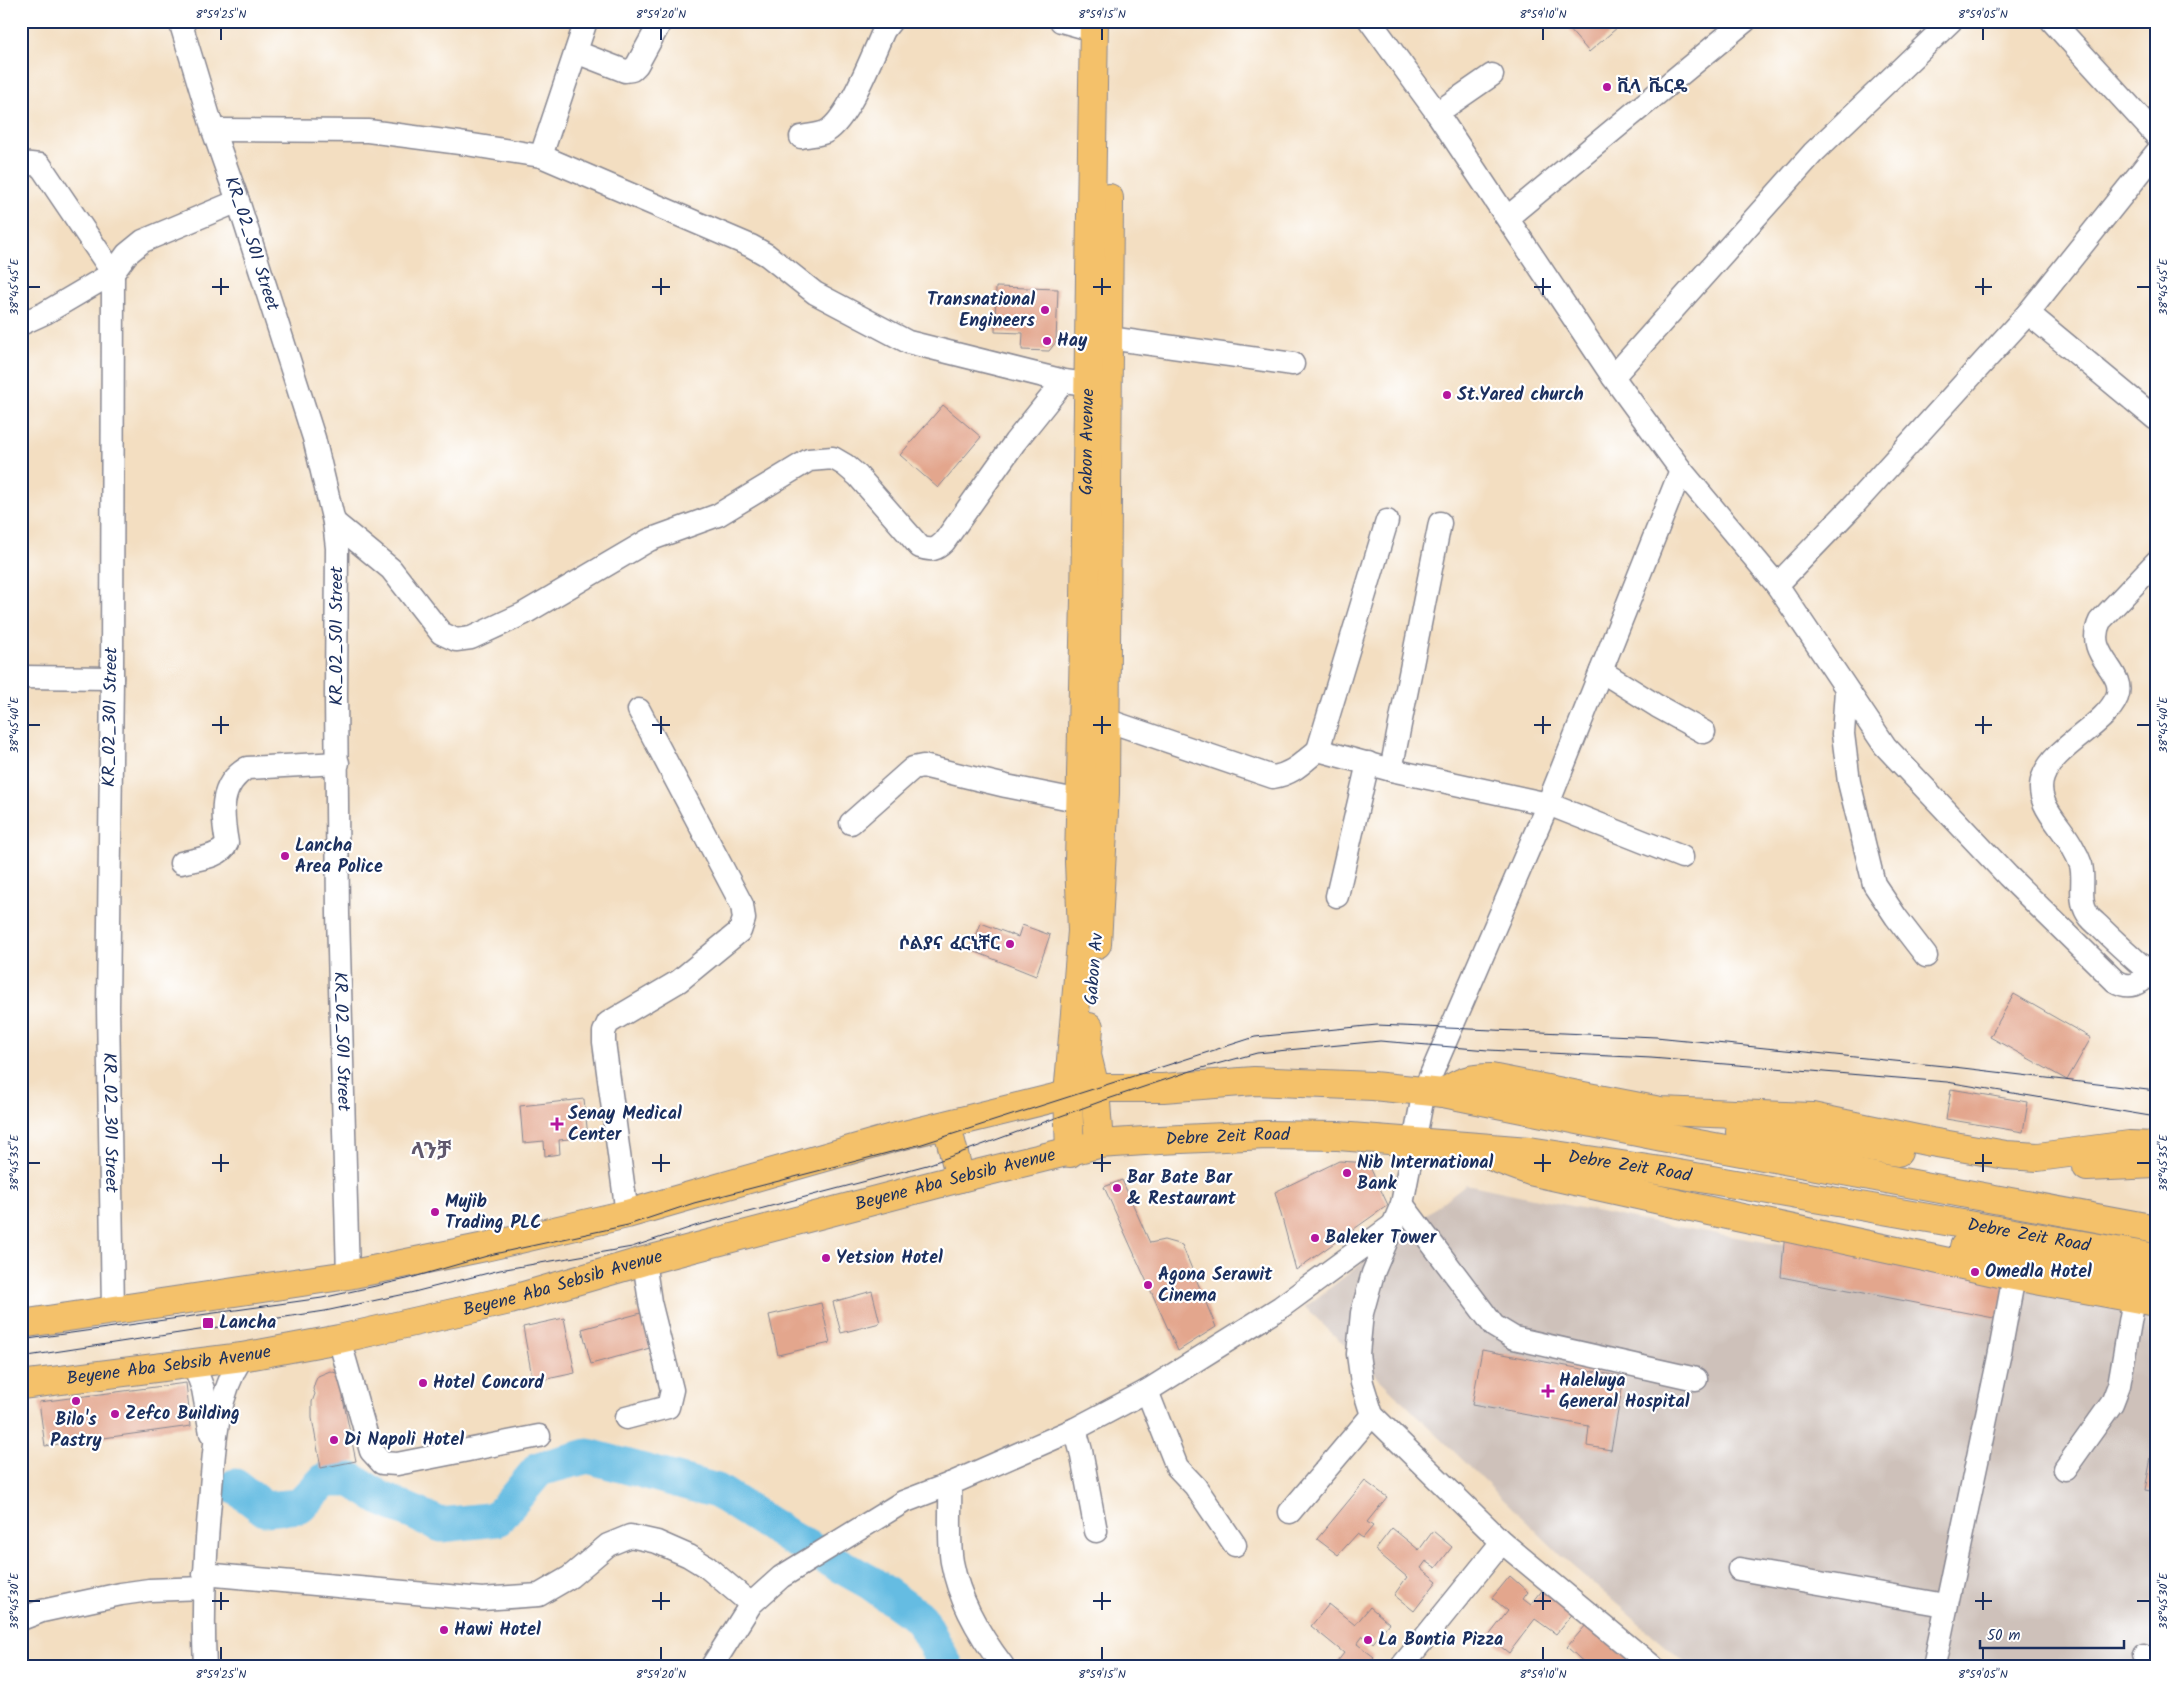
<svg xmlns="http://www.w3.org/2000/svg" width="2177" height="1687" font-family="Kalam,'Noto Sans Ethiopic',sans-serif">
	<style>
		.industrial { fill: #cec1ba }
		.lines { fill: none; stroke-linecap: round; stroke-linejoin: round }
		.river { stroke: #65bce2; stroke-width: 35 }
		.building { fill: #e3a68d }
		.minor-casing { stroke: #878690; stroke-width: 25 }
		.major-casing { stroke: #878690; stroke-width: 30 }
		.minor { stroke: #fff; stroke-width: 22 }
		.major { stroke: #f4c16a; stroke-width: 28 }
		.tram { stroke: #1b2f5e; stroke-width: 1 }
		.ticks { fill: none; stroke: #1b2f5e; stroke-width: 2 }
		.poi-dot { fill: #b5179e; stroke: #fff; stroke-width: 2 }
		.labels { text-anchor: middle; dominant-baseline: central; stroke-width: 4.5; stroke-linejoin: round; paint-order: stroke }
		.poi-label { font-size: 18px; font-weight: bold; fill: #1b2f5e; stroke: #fff; text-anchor: start }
		.street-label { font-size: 18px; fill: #1b2f5e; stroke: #fff }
		.district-label { font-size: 22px; font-weight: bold; fill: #61596e; stroke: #fff }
		.neatline { fill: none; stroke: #1b2f5e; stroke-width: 2 }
		.ticks-label { font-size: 12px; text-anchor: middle; fill: #1b2f5e }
	</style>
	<rect width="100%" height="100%" fill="#fff"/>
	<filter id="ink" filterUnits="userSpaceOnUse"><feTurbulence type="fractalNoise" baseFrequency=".02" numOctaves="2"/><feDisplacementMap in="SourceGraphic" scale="10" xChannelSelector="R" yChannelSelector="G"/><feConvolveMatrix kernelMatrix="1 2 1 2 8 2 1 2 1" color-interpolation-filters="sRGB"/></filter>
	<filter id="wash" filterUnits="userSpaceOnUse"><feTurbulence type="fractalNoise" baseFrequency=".0096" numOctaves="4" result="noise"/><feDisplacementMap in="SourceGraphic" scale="20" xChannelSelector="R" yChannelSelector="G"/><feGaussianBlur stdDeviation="1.12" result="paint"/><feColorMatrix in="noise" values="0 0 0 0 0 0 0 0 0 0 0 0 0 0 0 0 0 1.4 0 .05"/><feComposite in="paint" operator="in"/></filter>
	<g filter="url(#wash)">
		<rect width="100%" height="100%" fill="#f3dec1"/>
		<!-- industrial -->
		<path class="industrial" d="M1466,1184L1643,1221L2156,1309V1666H1689L1570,1564L1305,1307Z"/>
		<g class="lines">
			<!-- river -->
			<path class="river" d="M235,1486L265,1509L300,1506L325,1480H352L380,1498L441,1525L497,1519L539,1469L588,1456L717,1491L789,1537L871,1583L921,1619L946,1666"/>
		</g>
		<g id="blocks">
			<!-- building -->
			<g class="building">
				<path d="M1562,21H1625L1589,52Z"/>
				<path d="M996,287L1058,289L1056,342L1049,351L1022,350L1023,333L995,332Z"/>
				<path d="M943,405L981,437L938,488L900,455Z"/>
				<path d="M981,923L1018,937L1022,925L1050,935L1036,976L971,950Z"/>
				<path d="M2014,994L2091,1038L2067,1080L1990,1037Z"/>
				<path d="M1951,1089L2028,1102L2023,1132L1946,1119Z"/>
				<path d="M584,1099L588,1137L559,1140L560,1154L545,1156L544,1141L523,1143L520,1106Z"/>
				<path d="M1339,1161L1368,1163L1388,1205L1296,1270L1275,1192Z"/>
				<path d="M1122,1180L1150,1243L1164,1240L1182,1245L1216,1327L1178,1351L1104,1187Z"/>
				<path d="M1785,1232L2006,1278L1999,1319L1781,1277Z"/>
				<path d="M872,1291L880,1323L841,1333L833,1302Z"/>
				<path d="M821,1303L830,1343L778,1355L769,1315Z"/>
				<path d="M641,1313L650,1348L591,1364L582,1329Z"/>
				<path d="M564,1318L575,1373L533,1382L523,1327Z"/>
				<path d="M1482,1350L1624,1377L1611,1450L1587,1446L1589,1426L1472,1405Z"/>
				<path d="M330,1371L342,1375L346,1393L343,1399L356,1461L321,1468L312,1418V1402L315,1394L313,1389L315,1382L318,1376Z"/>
				<path d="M186,1383L191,1426L45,1446L39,1402Z"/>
				<path d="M2154,1442L2156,1443V1492L2145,1490Z"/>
				<path d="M1365,1481L1387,1497L1367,1522L1373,1526L1363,1538L1357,1534L1338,1555L1317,1539Z"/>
				<path d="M1392,1528L1419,1550L1433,1531L1452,1547L1436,1568L1426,1561L1421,1568L1437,1581L1414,1611L1394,1595L1407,1577L1375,1550Z"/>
				<path d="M1510,1576L1528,1592L1523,1599L1531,1605L1544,1588L1574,1612L1556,1634L1535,1619L1509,1653L1488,1637L1508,1611L1492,1598Z"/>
				<path d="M1329,1604L1355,1625L1370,1607L1389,1623L1373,1643L1363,1636L1357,1644L1374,1657L1367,1666H1334L1344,1653L1311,1626Z"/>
				<path d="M1586,1625L1636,1666H1588L1567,1647Z"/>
			</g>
		</g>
	</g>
	<g filter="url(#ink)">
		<use href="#blocks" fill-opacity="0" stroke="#878690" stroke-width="1"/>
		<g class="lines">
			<defs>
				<g id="minor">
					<path id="s1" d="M180,21L213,130L238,201L314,438L334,522L337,548L336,694L338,914L348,1275"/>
					<path d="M1061,21L1093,30"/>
					<path d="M1370,21L1437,113L1613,377L1681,470L1777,585L1885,746L2008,876L2115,981C2130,990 2139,984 2150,973L2156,978"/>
					<path d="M2052,21L2156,135"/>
					<path d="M576,52L625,71L632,70L637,65L661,21"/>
					<path d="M1437,113L1492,75"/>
					<path d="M213,130L368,131L460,143L541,156L751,246L767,255L815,293L908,342L1064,381L1087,384H1104"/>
					<path d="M801,137C809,135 821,135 827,131C849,118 873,54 884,30L891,21"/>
					<path d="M541,156L586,21"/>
					<path id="s2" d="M21,163L40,165L113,273L112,678L108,1007L113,1310"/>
					<path d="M1508,217L1745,21"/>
					<path d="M2028,313L2156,419"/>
					<path d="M21,324L45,313L113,273L127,254L143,241L238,201"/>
					<path d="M1109,338L1293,364"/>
					<path d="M1613,377L1813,153L1951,21"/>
					<path d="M334,522L391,569L441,633L456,640L471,638L523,614L649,540L718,515L809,460L833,458L845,465L858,476L920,547C931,551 936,550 944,542L1015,442L1064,381"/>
					<path d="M2156,562L2100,621C2083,656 2127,671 2117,697C2105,726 2054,746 2043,777C2033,804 2063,826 2073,848C2076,853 2079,859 2081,865C2085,881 2078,898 2087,913C2089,918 2096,923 2100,927C2116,943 2133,958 2150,973L2156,967"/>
					<path d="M1777,585L1851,508L2028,313L2156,153"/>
					<path d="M1601,671L1657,706L1704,732"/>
					<path d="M21,677L112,678"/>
					<path d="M1846,690L1843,734L1849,782L1874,884L1896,917L1926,956"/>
					<path d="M1106,720L1273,777C1293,774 1303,762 1318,750L1391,770L1548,804L1682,857"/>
					<path d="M1318,750L1387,521"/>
					<path d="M1391,770L1440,523"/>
					<path d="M851,823L913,768L923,766L1006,786L1081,801"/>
					<path d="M181,863C195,859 221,858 227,843C222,815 218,785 247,768L338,763"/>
					<path d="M1337,896L1368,763"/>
					<path d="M1402,1204L1494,1326L1514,1338L1696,1379"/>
					<path d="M627,1214L604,1042V1032L608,1023L679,981L740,931L744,919L742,905L639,710"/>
					<path d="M339,1339L371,1451L382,1463L397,1464L539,1436"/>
					<path d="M193,1362L203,1389L211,1433"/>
					<path d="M1147,1391L1177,1467L1195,1486L1235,1545"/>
					<path d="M626,1418L668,1407L672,1390L650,1302L644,1261"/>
					<path d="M1075,1429L1081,1451L1096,1531"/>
					<path d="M2065,1469L2112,1403L2119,1385L2134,1299"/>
					<path d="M950,1484C951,1507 948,1540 952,1562C959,1600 980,1636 1003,1666"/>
					<path d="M1290,1512L1372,1415"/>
					<path d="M1739,1569L1945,1605"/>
					<path d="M204,1574L482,1599L539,1595L570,1577L608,1545L630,1536L657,1542L689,1556L707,1567L751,1604"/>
					<path d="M21,1619L42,1611L121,1594L149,1590L204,1588"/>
					<path d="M2143,1655L2154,1666"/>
					<path d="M205,1666C202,1611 205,1556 210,1501C214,1452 215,1399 242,1357"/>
					<path d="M712,1666L751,1604L781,1577L903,1502L950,1484L1075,1429L1147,1391L1281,1307L1393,1225"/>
					<path d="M1402,1666L1502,1542"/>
					<path d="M1652,1666L1502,1542L1372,1415L1362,1383L1358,1354L1362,1313L1373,1273L1402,1204L1424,1091L1548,804L1681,470"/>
					<path d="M1934,1666L1999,1357L2014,1276"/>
				</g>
				<g id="major">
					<path d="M1097,944L1105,793L1109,198"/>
					<path d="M1089,1027L1087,1055L1095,1088L1099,1144"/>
					<path d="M1443,1093C1462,1081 1469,1078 1491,1078L1660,1111L1812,1117L1931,1142L2006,1155L2038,1157L2129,1145L2156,1146"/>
					<path d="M947,1126L960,1178"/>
					<path d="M1740,1132L1776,1134L1898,1152"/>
					<path id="s3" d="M1070,1153L1068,1095L1082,931L1079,862L1085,599L1094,21"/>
					<path d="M1495,1158L1530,1171L1737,1217L2014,1276L2156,1302"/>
					<path d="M2087,1167L2156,1164"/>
					<path d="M1964,1247L2156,1283"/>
					<path d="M21,1324L348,1275L485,1247L627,1214L892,1138L1095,1088H1163L1254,1081L1373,1086L1443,1093L1682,1141L2156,1229"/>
					<path id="s4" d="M21,1385L242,1357L339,1339L510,1300L644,1261L960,1178L1099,1144L1160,1140L1267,1135L1338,1136L1529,1151L1661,1171L2156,1258"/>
				</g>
			</defs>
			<!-- minor casing -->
			<use href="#minor" class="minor-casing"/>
			<!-- major casing -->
			<use href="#major" class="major-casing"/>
			<!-- minor -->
			<use href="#minor" class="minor"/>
			<!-- major -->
			<use href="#major" class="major"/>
			<!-- tram -->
			<g class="tram">
				<path d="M21,1340L322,1298L407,1279L494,1254L628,1225L694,1203L922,1144L1255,1037L1377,1025L1656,1037L1954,1067L2156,1091"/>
				<path d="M21,1357L325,1311L410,1293L500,1270L632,1247L695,1226L927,1165L1102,1101L1191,1071L1257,1053L1380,1041L1488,1050L1651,1058L1947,1082L2156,1117"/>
			</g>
		</g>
	</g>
	<!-- ticks -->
	<path class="ticks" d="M221,28V40M661,28V40M1102,28V40M1543,28V40M1983,28V40M221,278V295M661,278V295M1102,278V295M1543,278V295M1983,278V295M28,287H40M212,287H229M652,287H670M1093,287H1111M1534,287H1551M1975,287H1992M2137,287H2150M221,716V734M661,716V734M1102,716V734M1543,716V734M1983,716V734M28,725H40M212,725H229M652,725H670M1093,725H1111M1534,725H1551M1975,725H1992M2137,725H2150M221,1154V1172M661,1154V1172M1102,1154V1172M1543,1154V1172M1983,1154V1172M28,1163H40M212,1163H229M652,1163H670M1093,1163H1111M1534,1163H1551M1975,1163H1992M2137,1163H2150M221,1592V1610M661,1592V1610M1102,1592V1610M1543,1592V1610M1983,1592V1610M28,1601H40M212,1601H229M652,1601H670M1093,1601H1111M1534,1601H1551M1975,1601H1992M2137,1601H2150M221,1647V1660M661,1647V1660M1102,1647V1660M1543,1647V1660M1983,1647V1660"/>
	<!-- markers -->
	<g class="poi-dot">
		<circle cx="1607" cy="87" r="5"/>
		<circle cx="1045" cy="310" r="5"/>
		<circle cx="1047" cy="341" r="5"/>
		<circle cx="1447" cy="395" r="5"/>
		<circle cx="285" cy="856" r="5"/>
		<circle cx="1010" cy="944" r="5"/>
		<path d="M554.5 1116.5h5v5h5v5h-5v5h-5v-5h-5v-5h5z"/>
		<circle cx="1347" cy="1173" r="5"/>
		<circle cx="1117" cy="1188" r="5"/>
		<circle cx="435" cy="1212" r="5"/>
		<circle cx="1315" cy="1238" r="5"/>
		<circle cx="826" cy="1258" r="5"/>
		<circle cx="1975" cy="1272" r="5"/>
		<circle cx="1148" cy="1285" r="5"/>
		<rect x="202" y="1317" width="12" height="12" rx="2.5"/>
		<circle cx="423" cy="1383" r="5"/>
		<path d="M1545.5 1383.5h5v5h5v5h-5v5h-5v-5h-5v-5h5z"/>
		<circle cx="76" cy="1401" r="5"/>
		<circle cx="115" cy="1414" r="5"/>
		<circle cx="334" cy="1440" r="5"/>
		<circle cx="444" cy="1630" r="5"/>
		<circle cx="1368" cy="1640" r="5"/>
	</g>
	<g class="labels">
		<!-- poi labels -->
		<g class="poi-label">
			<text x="1617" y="87">ቪላ ቬርዴ</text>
			<text x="1035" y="300" text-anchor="end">Transnational<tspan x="1035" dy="21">Engineers</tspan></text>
			<text x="1057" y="341">Hay</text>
			<text x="1457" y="395">St.Yared church</text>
			<text x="295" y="846">Lancha<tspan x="295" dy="21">Area Police</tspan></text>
			<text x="1000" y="944" text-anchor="end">ሶልያና ፈርኒቸር</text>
			<text x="568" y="1114">Senay Medical<tspan x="568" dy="21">Center</tspan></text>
			<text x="1357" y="1163">Nib International<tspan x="1357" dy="21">Bank</tspan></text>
			<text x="1127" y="1178">Bar Bate Bar<tspan x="1127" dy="21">&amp; Restaurant</tspan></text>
			<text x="445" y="1202">Mujib<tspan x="445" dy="21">Trading PLC</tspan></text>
			<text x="1325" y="1238">Baleker Tower</text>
			<text x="836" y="1258">Yetsion Hotel</text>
			<text x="1985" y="1272">Omedla Hotel</text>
			<text x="1158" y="1275">Agona Serawit<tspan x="1158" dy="21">Cinema</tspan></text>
			<text x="219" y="1323">Lancha</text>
			<text x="1559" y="1381">Haleluya<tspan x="1559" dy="21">General Hospital</tspan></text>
			<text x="433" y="1383">Hotel Concord</text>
			<text x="125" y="1414">Zefco Building</text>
			<text x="76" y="1420" text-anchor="middle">Bilo's<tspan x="76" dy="21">Pastry</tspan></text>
			<text x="344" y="1440">Di Napoli Hotel</text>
			<text x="454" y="1630">Hawi Hotel</text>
			<text x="1378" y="1640">La Bontia Pizza</text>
		</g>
		<!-- street labels -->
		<g class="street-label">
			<text stroke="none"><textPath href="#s1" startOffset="234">KR_02_501 Street</textPath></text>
			<text stroke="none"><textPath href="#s3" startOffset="712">Gabon Avenue</textPath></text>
			<text transform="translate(337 636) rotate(-90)">KR_02_501 Street</text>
			<text transform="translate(111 717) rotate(-89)">KR_02_301 Street</text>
			<text transform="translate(1095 969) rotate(-85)">Gabon Av</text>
			<text stroke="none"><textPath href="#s1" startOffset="1044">KR_02_501 Street</textPath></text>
			<text stroke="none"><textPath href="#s2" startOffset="999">KR_02_301 Street</textPath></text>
			<text stroke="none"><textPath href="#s4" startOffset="1235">Debre Zeit Road</textPath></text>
			<text stroke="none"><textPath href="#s4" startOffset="1639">Debre Zeit Road</textPath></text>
			<text stroke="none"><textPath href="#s4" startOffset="958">Beyene Aba Sebsib Avenue</textPath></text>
			<text stroke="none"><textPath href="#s4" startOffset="2044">Debre Zeit Road</textPath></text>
			<text stroke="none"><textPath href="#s4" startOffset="552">Beyene Aba Sebsib Avenue</textPath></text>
			<text stroke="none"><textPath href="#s4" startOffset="149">Beyene Aba Sebsib Avenue</textPath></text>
		</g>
		<!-- district labels -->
		<g class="district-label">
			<text x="431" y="1152">ላንቻ</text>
		</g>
	</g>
	<!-- margin -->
	<rect width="2177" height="1687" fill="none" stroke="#fff" stroke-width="55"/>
	<!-- scale -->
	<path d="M1980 1640v8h144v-8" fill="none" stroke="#1b2f5e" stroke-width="2.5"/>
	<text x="1987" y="1640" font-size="15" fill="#1b2f5e" stroke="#ffffff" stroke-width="4" paint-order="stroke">50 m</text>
	<rect x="28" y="28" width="2122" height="1632" class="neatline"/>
	<g class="ticks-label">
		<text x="221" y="18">8°59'25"N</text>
		<text x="661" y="18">8°59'20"N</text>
		<text x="1102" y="18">8°59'15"N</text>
		<text x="1543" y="18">8°59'10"N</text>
		<text x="1983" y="18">8°59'05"N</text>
		<text transform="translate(2163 287) rotate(-90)" y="4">38°45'45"E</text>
		<text transform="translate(14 287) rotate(-90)" y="4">38°45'45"E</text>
		<text transform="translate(2163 725) rotate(-90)" y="4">38°45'40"E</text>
		<text transform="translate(14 725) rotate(-90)" y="4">38°45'40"E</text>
		<text transform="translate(2163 1163) rotate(-90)" y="4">38°45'35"E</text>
		<text transform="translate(14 1163) rotate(-90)" y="4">38°45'35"E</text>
		<text transform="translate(2163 1601) rotate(-90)" y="4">38°45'30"E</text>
		<text transform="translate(14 1601) rotate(-90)" y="4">38°45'30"E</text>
		<text x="221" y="1678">8°59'25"N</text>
		<text x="661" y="1678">8°59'20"N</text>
		<text x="1102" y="1678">8°59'15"N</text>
		<text x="1543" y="1678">8°59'10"N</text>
		<text x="1983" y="1678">8°59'05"N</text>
	</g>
</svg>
